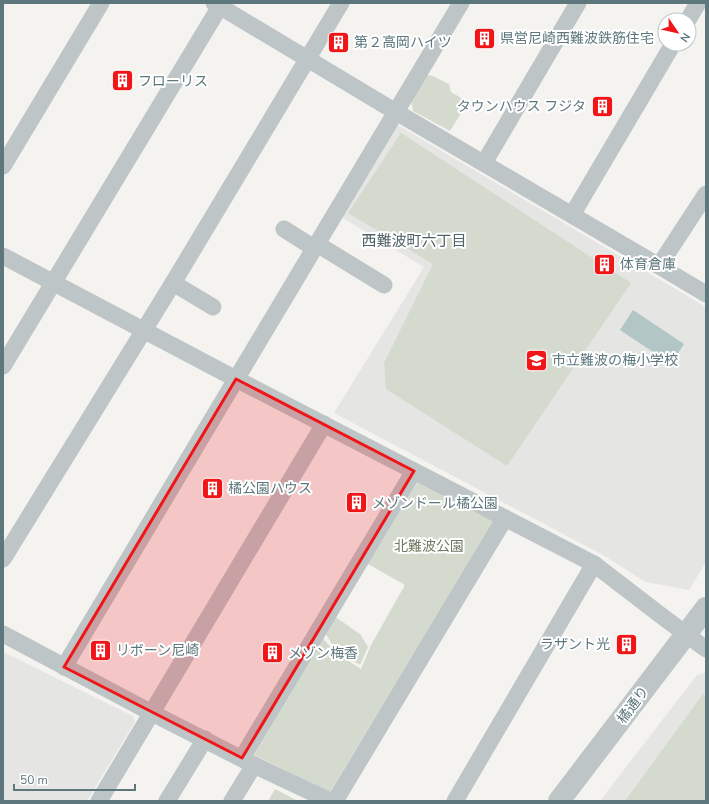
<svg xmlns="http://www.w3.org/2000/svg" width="709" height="804" font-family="'Nunito Sans','Noto Sans JP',sans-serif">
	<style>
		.built { fill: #e5e5e3 }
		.green { fill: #d5dacf }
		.water { fill: #b2c6c6 }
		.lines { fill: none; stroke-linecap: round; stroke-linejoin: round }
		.minor { stroke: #bec5c7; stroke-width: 17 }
		.tertiary { stroke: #bec5c7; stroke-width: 22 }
		.marked { fill: #f01517; fill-opacity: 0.2; stroke: #f01517; stroke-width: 3; stroke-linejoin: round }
		.labels { text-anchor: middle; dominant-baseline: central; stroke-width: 4; stroke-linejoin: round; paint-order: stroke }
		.poi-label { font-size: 14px; fill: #5d777d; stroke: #fff; text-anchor: start }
		.park-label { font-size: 14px; fill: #6c7a60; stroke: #fff }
		.street-label { font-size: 14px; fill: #5d777d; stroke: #fff }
		.neighbourhood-label { font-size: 15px; fill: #4f6368; stroke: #fff }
	</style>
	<rect width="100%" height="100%" fill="#f5f3f0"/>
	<!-- built -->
	<g class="built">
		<path d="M396,124L706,307V562L689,590L646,582L601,554L334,413L424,267L338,215Z"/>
		<path d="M3,652L133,716L135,722L87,801H3Z"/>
		<path d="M706,673V801H600L697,675Z"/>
	</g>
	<!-- green -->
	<g class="green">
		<path d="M427,75L433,76L449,84L451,92L468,102L450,131L413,111L411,99Z"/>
		<path d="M401,133L631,283L507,466L386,389L384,363L433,264L348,213Z"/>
		<path d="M418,481L495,520L330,792L254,755L323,638L335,652L361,669L371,645L405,585L368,564Z"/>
		<path d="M334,616L360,634L368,647L360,665L335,649L325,633Z"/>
		<path d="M703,694L706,698V801H625Z"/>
		<path d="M275,789L298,801H268Z"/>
	</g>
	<!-- water -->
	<path class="water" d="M633,310L684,344L671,364L620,330Z"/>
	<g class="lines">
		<!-- minor -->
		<g class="minor">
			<path d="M214,3L396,112L659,266L706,294"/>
			<path d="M688,20L698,3"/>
			<path d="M484,163L578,3"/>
			<path d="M3,166L101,3"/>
			<path d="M572,215L673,44"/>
			<path d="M284,229L314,248"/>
			<path d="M317,244L384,285"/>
			<path d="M3,256L236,379L594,564L663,617L706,649"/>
			<path d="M659,266L706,194"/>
			<path d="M173,283L213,307"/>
			<path d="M3,366L222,3"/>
			<path d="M3,559L173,283L341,3"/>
			<path d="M3,634L152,713L254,765L330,801"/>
			<path d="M64,667L461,3"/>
			<path d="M242,758L414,471"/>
			<path d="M99,801L324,424"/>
			<path d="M167,801L205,739"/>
			<path d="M232,801L254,765"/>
			<path d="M335,801L505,518"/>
			<path d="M455,801L594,564"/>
		</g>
		<!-- tertiary -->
		<path class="tertiary" d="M559,801L706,608"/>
	</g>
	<!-- marked area -->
	<path class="marked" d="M236,379L414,471L242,758L64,667Z"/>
	<!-- icons -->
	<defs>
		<symbol id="building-square" viewBox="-11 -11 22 22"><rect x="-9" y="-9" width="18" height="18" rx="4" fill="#f01517" stroke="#fff"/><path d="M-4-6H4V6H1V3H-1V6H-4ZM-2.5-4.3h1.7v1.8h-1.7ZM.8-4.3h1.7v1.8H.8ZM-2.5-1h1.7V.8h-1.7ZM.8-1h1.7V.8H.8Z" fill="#fff"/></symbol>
		<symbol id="school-square" viewBox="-11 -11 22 22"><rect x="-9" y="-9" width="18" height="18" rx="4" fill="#f01517" stroke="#fff"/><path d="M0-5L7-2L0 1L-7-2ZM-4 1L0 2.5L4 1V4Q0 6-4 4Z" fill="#fff"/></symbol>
	</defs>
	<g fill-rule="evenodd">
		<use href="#building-square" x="472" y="26" width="25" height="25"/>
		<use href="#building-square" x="326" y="30" width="25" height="25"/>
		<use href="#building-square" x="110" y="68" width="25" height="25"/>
		<use href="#building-square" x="590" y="94" width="25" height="25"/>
		<use href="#building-square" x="592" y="252" width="25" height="25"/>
		<use href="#school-square" x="524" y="348" width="25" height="25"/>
		<use href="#building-square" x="200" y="476" width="25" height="25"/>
		<use href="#building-square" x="344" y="490" width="25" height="25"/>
		<use href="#building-square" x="614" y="632" width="25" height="25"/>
		<use href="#building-square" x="88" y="638" width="25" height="25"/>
		<use href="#building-square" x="260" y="640" width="25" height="25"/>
	</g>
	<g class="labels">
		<!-- poi labels -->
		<g class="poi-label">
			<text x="500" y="38">県営尼崎西難波鉄筋住宅</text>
			<text x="354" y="42">第２高岡ハイツ</text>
			<text x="138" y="81">フローリス</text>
			<text x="586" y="106" text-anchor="end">タウンハウス フジタ</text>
			<text x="620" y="264">体育倉庫</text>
			<text x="552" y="360">市立難波の梅小学校</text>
			<text x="228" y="488">橘公園ハウス</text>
			<text x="372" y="503">メゾンドール橘公園</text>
			<text x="610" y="644" text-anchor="end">ラザント光</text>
			<text x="116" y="650">リボーン尼崎</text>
			<text x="288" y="653">メゾン梅香</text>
		</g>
		<!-- park labels -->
		<g class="park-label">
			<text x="429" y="546">北難波公園</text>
		</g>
		<!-- street labels -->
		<g class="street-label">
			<text transform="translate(633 705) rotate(-53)">橘通り</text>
		</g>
		<!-- neighbourhood labels -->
		<g class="neighbourhood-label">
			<text x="414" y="241">西難波町六丁目</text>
		</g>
	</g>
	<!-- border -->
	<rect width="709" height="804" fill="none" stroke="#5d777d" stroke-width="8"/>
	<!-- north arrow -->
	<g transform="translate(677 32) rotate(124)"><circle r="19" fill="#ffffff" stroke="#bec9cb"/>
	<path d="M0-3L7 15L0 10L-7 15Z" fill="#f01517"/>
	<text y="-6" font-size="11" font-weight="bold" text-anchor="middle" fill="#5d777d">N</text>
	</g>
	<!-- scale -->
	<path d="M14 784v6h121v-6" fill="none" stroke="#5d777d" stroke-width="2"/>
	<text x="20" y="784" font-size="12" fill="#5d777d" stroke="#ffffff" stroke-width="3" paint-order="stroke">50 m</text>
</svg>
